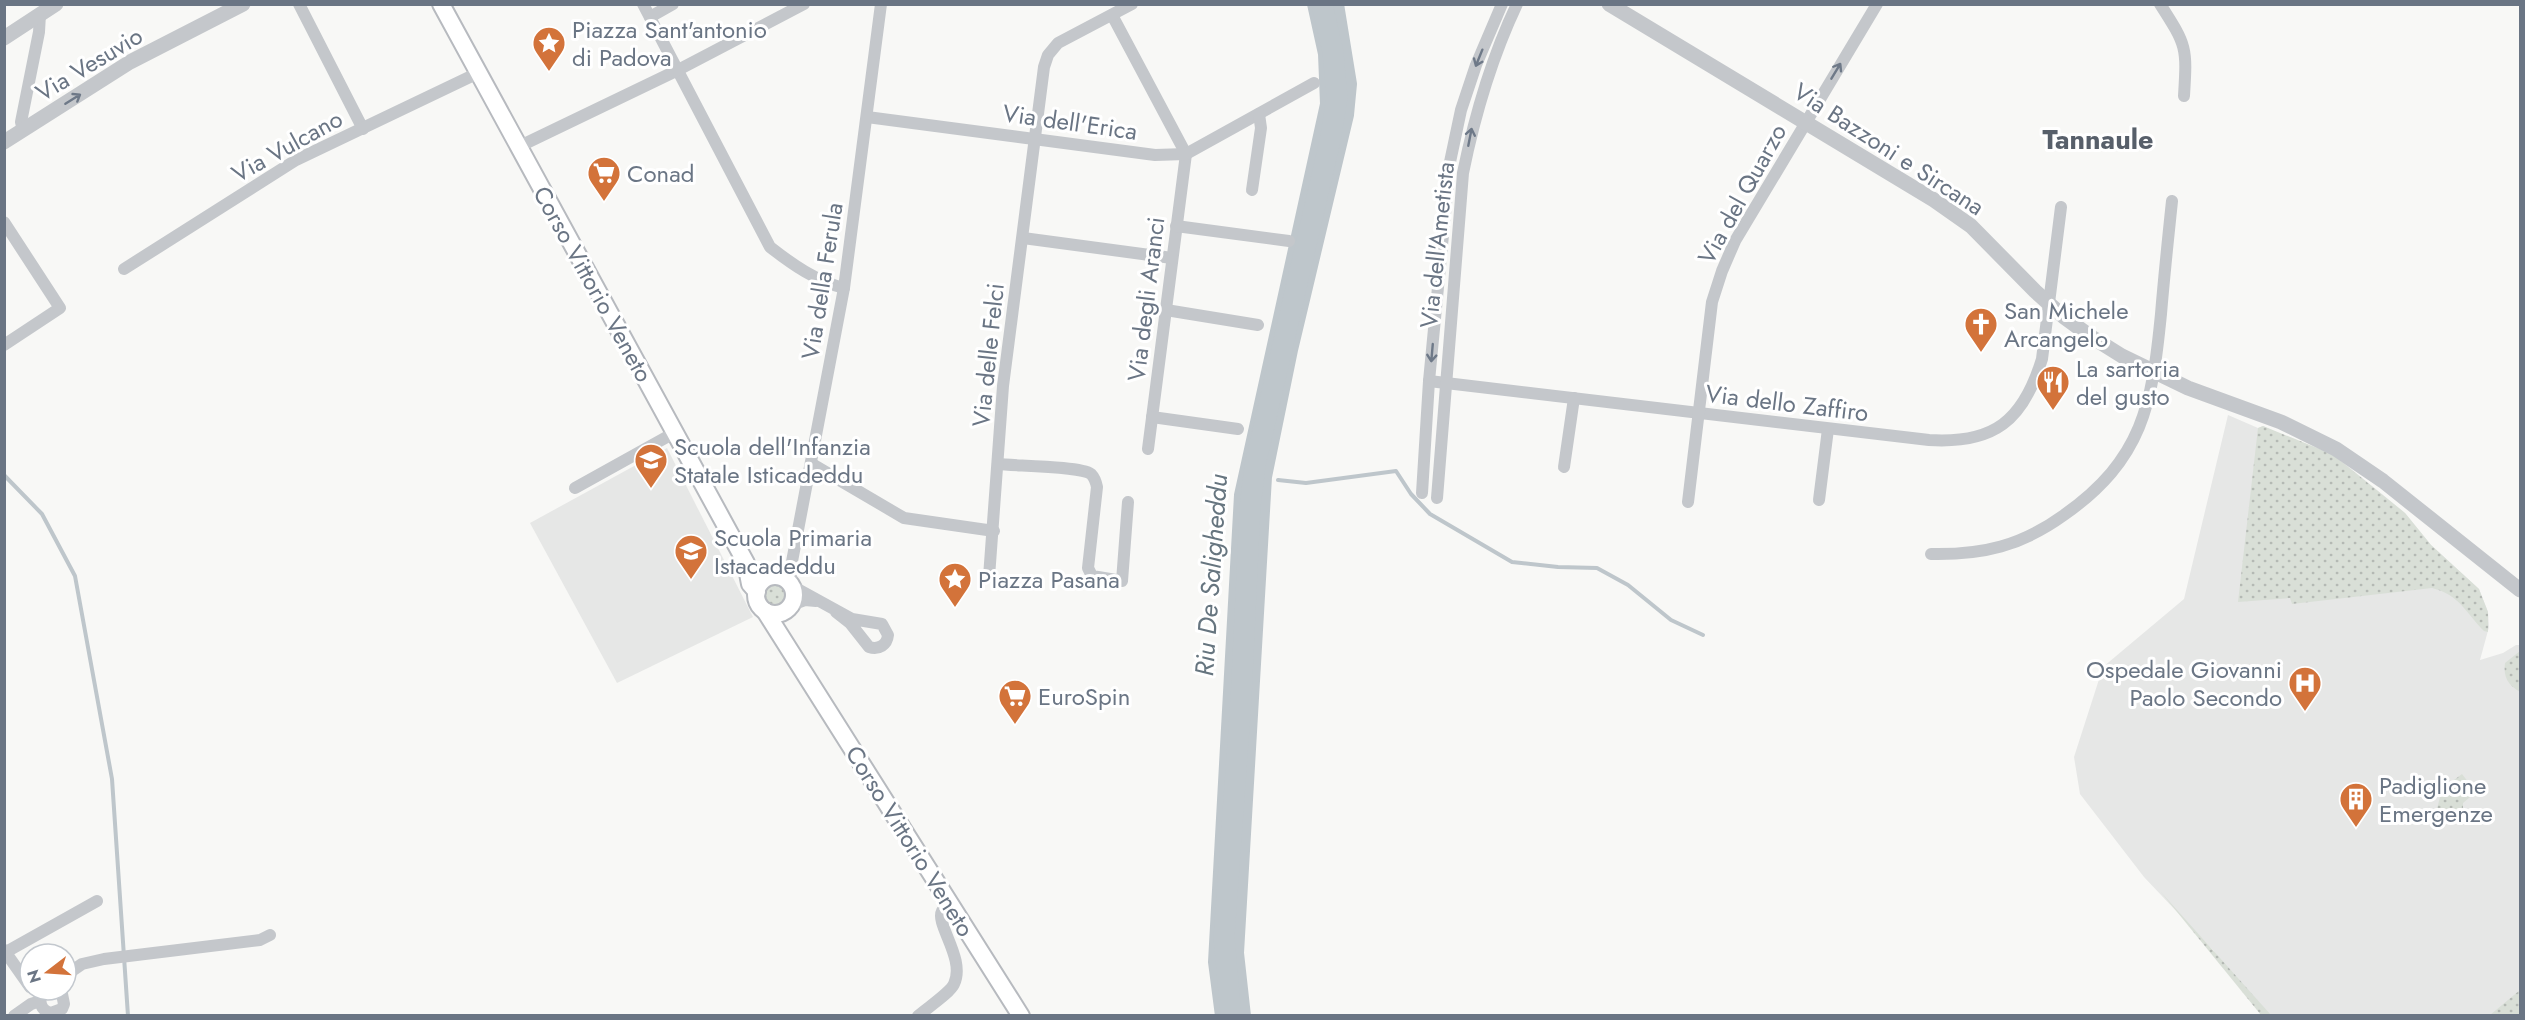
<svg xmlns="http://www.w3.org/2000/svg" width="2525" height="1020" font-family="Jost,sans-serif">
	<style>
		.built { fill: #e6e7e6 }
		.grass { fill: url(#grass-dots) }
		.lines { fill: none; stroke-linecap: round; stroke-linejoin: round }
		.stream { stroke: #bec6cb; stroke-width: 4 }
		.canal { stroke: #bec6cb; stroke-width: 12 }
		.river { stroke: #bec6cb; stroke-width: 21 }
		.secondary-casing { stroke: #b7babf; stroke-width: 20 }
		.minor { stroke: #c4c7cb; stroke-width: 12 }
		.tertiary { stroke: #c4c7cb; stroke-width: 15 }
		.secondary { stroke: #fff; stroke-width: 16 }
		.oneway { stroke: #6e7988 }
		.labels { text-anchor: middle; dominant-baseline: central; stroke-width: 6; stroke-linejoin: round; paint-order: stroke }
		.poi-label { font-size: 24px; fill: #6a7584; stroke: #fff; text-anchor: start }
		.street-label { font-size: 24px; fill: #6a7584; stroke: #fff }
		.water-label { font-size: 26px; font-style: italic; fill: #66757f; stroke: #fff }
		.quarter-label { font-size: 27px; font-weight: bold; fill: #575f6a; stroke: #fff }
	</style>
	<defs>
		<pattern id="grass-dots" width="8" height="8" patternUnits="userSpaceOnUse" patternTransform="scale(1.5)"><rect width="8" height="8" fill="#d9dfd7"/><path d="M2 2h.1M6 6h.1" fill="none" stroke="#b4b9b4" stroke-width="1.8" stroke-linecap="round"/></pattern>
	</defs>
	<rect width="100%" height="100%" fill="#f8f8f6"/>
	<!-- built -->
	<g class="built">
		<path d="M2228,415L2258,428L2263,426L2344,463L2405,513L2431,545L2479,589L2488,612L2489,627L2480,660L2503,653L2516,645H2520V1015H2261L2213,950L2144,877L2080,794L2074,757L2103,667L2184,599Z"/>
		<path d="M667,448L753,617L617,683L530,523Z"/>
	</g>
	<!-- grass -->
	<g class="grass">
		<path d="M2263,426L2332,454L2405,513L2431,545L2479,589L2488,612V632L2484,631C2465,612 2460,595 2432,588L2292,604L2290,598L2238,602L2258,428Z"/>
		<circle cx="775" cy="595" r="12"/>
		<path d="M2520,651V692C2508,685 2503,677 2505,663Z"/>
		<path d="M2462,774L2476,792L2463,803V814L2436,813L2442,789Z"/>
		<path d="M2160,891L2271,1015H2261Z"/>
		<path d="M2520,990V1015H2490Z"/>
	</g>
	<g class="lines">
		<!-- stream -->
		<g class="stream">
			<path d="M1255,465L1260,471"/>
			<path d="M4,475L42,514L75,576L112,779L128,1016"/>
			<path d="M1278,480L1306,483L1396,471L1411,494L1430,514L1512,562L1558,567L1597,568L1628,585L1671,620L1703,635"/>
		</g>
		<!-- canal -->
		<g class="canal">
			<path d="M1221,1016L1214,962L1240,495L1326,104L1324,54L1313,4"/>
			<path d="M1245,1016L1238,953L1266,477L1292,350L1348,115L1351,84L1338,4"/>
		</g>
		<!-- river -->
		<path class="river" d="M1231,1016L1224,937L1241,700L1250,508L1255,465L1330,141L1337,97L1333,52L1322,4"/>
		<defs>
			<g id="secondary">
				<path d="M441,4L722,519L746,563L750,584L757,592"/>
				<circle cx="775" cy="595" r="19"/>
				<path d="M765,611L1021,1016"/>
			</g>
		</defs>
		<!-- secondary casing -->
		<use href="#secondary" class="secondary-casing"/>
		<!-- minor -->
		<g class="minor">
			<path d="M299,4L363,129"/>
			<path d="M643,4L770,247C793,265 816,281 844,288"/>
			<path d="M2160,4C2187,46 2187,47 2184,96"/>
			<path d="M1112,15L1186,154L1148,449"/>
			<path d="M650,17L673,4"/>
			<path d="M867,117L1155,155L1186,154L1314,83"/>
			<path d="M23,130L21,122L39,32L40,14"/>
			<path d="M518,147L678,70L804,4"/>
			<path d="M1252,190L1261,128L1259,114"/>
			<path d="M4,222L60,308L4,345"/>
			<path d="M1176,226L1289,241"/>
			<path d="M1023,238L1172,258"/>
			<path d="M124,269L296,160L478,73"/>
			<path d="M1166,310L1258,325"/>
			<path d="M1429,381L1929,440C1994,444 2023,421 2042,359L2061,207"/>
			<path d="M1152,417L1238,429"/>
			<path d="M812,464L904,518L994,531"/>
			<path d="M998,464C1015,466 1080,466 1091,474C1095,478 1096,482 1097,487L1088,568L1092,576L1122,581L1128,502"/>
			<path d="M1564,467L1574,398"/>
			<path d="M575,488L674,433"/>
			<path d="M1422,493L1429,381L1450,162L1461,110L1476,65L1502,4"/>
			<path d="M1437,498L1463,173C1475,114 1491,59 1517,4"/>
			<path d="M1819,500L1828,429"/>
			<path d="M1688,502L1712,302L1722,271L1735,241L1877,4"/>
			<path d="M1931,554C1983,555 2021,546 2064,515C2143,459 2152,405 2161,314C2164,277 2168,239 2172,201"/>
			<path d="M989,577L1003,386L1044,67L1048,55L1058,43L1132,4"/>
			<path d="M791,605L805,600L816,601"/>
			<path d="M836,612L850,623L869,647C879,650 887,645 888,635L882,624L852,619L792,586L790,572L844,288L881,4"/>
			<path d="M4,950L30,987"/>
			<path d="M6,952L97,901"/>
			<path d="M66,975L82,964L104,959L260,940L270,935"/>
			<path d="M49,990L41,997C39,1005 43,1011 51,1013L62,1009L64,1004L62,994L56,990"/>
			<path d="M14,1016L31,1004L40,1001"/>
			<path d="M918,1016C927,1008 950,993 954,984C966,959 935,924 942,911C944,908 947,906 949,904"/>
		</g>
		<!-- tertiary -->
		<g class="tertiary">
			<path d="M1609,4L1934,200L1971,226L2035,291L2064,317L2090,336L2122,356L2188,388L2281,422L2336,449L2383,481L2520,590"/>
			<path d="M4,38L56,4"/>
			<path d="M4,142L130,62L243,4"/>
		</g>
		<!-- secondary -->
		<use href="#secondary" class="secondary"/>
	</g>
	<!-- one-way arrows -->
	<defs><path id="oneway-shaft" d="M-6 0H5M1.5-3L5.5 0L1.5 3" fill="none" stroke-width="1.6" stroke-linecap="round" stroke-linejoin="round" transform="scale(1.5)"/></defs>
	<g class="oneway">
		<use href="#oneway-shaft" transform="translate(1479 58) rotate(112)"/>
		<use href="#oneway-shaft" transform="translate(1836 71) rotate(-59)"/>
		<use href="#oneway-shaft" transform="translate(73 99) rotate(-32)"/>
		<use href="#oneway-shaft" transform="translate(1470 137) rotate(-79)"/>
		<use href="#oneway-shaft" transform="translate(1432 353) rotate(95)"/>
	</g>
	<!-- icons -->
	<defs>
		<symbol id="sight-pin" viewBox="-11 -11 22 30"><path d="M0 17L-7.5 6A9.5 9.5 0 1 1 7.5 6Z" fill="#d3733a" stroke="#fff"/><path d="M0-6L1.8-2.2L6-1.7L2.9 1.2L3.7 5.4L0 3.3L-3.7 5.4L-2.9 1.2L-6-1.7L-1.8-2.2Z" fill="#fff"/></symbol>
		<symbol id="supermarket-pin" viewBox="-11 -11 22 30"><path d="M0 17L-7.5 6A9.5 9.5 0 1 1 7.5 6Z" fill="#d3733a" stroke="#fff"/><path d="M-6-5.5h2.5l.6 2H6L4.5 2H-2.5L-4.4-4H-6ZM-1.5 3.2a1.3 1.3 0 1 0 .1 0ZM3 3.2a1.3 1.3 0 1 0 .1 0Z" fill="#fff"/></symbol>
		<symbol id="church-pin" viewBox="-11 -11 22 30"><path d="M0 17L-7.5 6A9.5 9.5 0 1 1 7.5 6Z" fill="#d3733a" stroke="#fff"/><path d="M-1.2-6h2.4v3.5h3.3v2.4h-3.3V6h-2.4V-.1h-3.3v-2.4h3.3Z" fill="#fff"/></symbol>
		<symbol id="restaurant-pin" viewBox="-11 -11 22 30"><path d="M0 17L-7.5 6A9.5 9.5 0 1 1 7.5 6Z" fill="#d3733a" stroke="#fff"/><path d="M-5-6h1v4h1v-4h1v4h1v-4h1v5L-1.5 .5V6h-2V.5L-5-1ZM5-6V6H3V1.5H1.5Q1.5-4 5-6Z" fill="#fff"/></symbol>
		<symbol id="school-pin" viewBox="-11 -11 22 30"><path d="M0 17L-7.5 6A9.5 9.5 0 1 1 7.5 6Z" fill="#d3733a" stroke="#fff"/><path d="M0-5L7-2L0 1L-7-2ZM-4 1L0 2.5L4 1V4Q0 6-4 4Z" fill="#fff"/></symbol>
		<symbol id="hospital-pin" viewBox="-11 -11 22 30"><path d="M0 17L-7.5 6A9.5 9.5 0 1 1 7.5 6Z" fill="#d3733a" stroke="#fff"/><path d="M-5-5h3v3.5h4V-5h3V5h-3V1.5h-4V5h-3Z" fill="#fff"/></symbol>
		<symbol id="building-pin" viewBox="-11 -11 22 30"><path d="M0 17L-7.5 6A9.5 9.5 0 1 1 7.5 6Z" fill="#d3733a" stroke="#fff"/><path d="M-4-6H4V6H1V3H-1V6H-4ZM-2.5-4.3h1.7v1.8h-1.7ZM.8-4.3h1.7v1.8H.8ZM-2.5-1h1.7V.8h-1.7ZM.8-1h1.7V.8H.8Z" fill="#fff"/></symbol>
	</defs>
	<g fill-rule="evenodd">
		<use href="#sight-pin" x="530" y="24" width="38" height="52"/>
		<use href="#supermarket-pin" x="585" y="154" width="38" height="52"/>
		<use href="#church-pin" x="1962" y="305" width="38" height="52"/>
		<use href="#restaurant-pin" x="2034" y="363" width="38" height="52"/>
		<use href="#school-pin" x="632" y="441" width="38" height="52"/>
		<use href="#school-pin" x="672" y="532" width="38" height="52"/>
		<use href="#sight-pin" x="936" y="560" width="38" height="52"/>
		<use href="#hospital-pin" x="2286" y="664" width="38" height="52"/>
		<use href="#supermarket-pin" x="996" y="677" width="38" height="52"/>
		<use href="#building-pin" x="2337" y="780" width="38" height="52"/>
	</g>
	<g class="labels">
		<!-- poi labels -->
		<g class="poi-label">
			<text x="572" y="29">Piazza Sant'antonio<tspan x="572" dy="28">di Padova</tspan></text>
			<text x="627" y="173">Conad</text>
			<text x="2004" y="310">San Michele<tspan x="2004" dy="28">Arcangelo</tspan></text>
			<text x="2076" y="368">La sartoria<tspan x="2076" dy="28">del gusto</tspan></text>
			<text x="674" y="446">Scuola dell'Infanzia<tspan x="674" dy="28">Statale Isticadeddu</tspan></text>
			<text x="714" y="537">Scuola Primaria<tspan x="714" dy="28">Istacadeddu</tspan></text>
			<text x="978" y="579">Piazza Pasana</text>
			<text x="2282" y="669" text-anchor="end">Ospedale Giovanni<tspan x="2282" dy="28">Paolo Secondo</tspan></text>
			<text x="1038" y="696">EuroSpin</text>
			<text x="2379" y="785">Padiglione<tspan x="2379" dy="28">Emergenze</tspan></text>
		</g>
		<!-- street labels -->
		<g class="street-label">
			<text transform="translate(89 64) rotate(-31)">Via Vesuvio</text>
			<text transform="translate(1070 122) rotate(8)">Via dell'Erica</text>
			<text transform="translate(287 146) rotate(-29)">Via Vulcano</text>
			<text transform="translate(1889 149) rotate(33)">Via Bazzoni e Sircana</text>
			<text transform="translate(1742 194) rotate(-61)">Via del Quarzo</text>
			<text transform="translate(1437 245) rotate(-84)">Via dell'Ametista</text>
			<text transform="translate(822 281) rotate(-81)">Via della Ferula</text>
			<text transform="translate(593 284) rotate(61)">Corso Vittorio Veneto</text>
			<text transform="translate(1146 299) rotate(-83)">Via degli Aranci</text>
			<text transform="translate(988 355) rotate(-84)">Via delle Felci</text>
			<text transform="translate(1787 403) rotate(7)">Via dello Zaffiro</text>
			<text transform="translate(910 841) rotate(58)">Corso Vittorio Veneto</text>
		</g>
		<!-- water labels -->
		<g class="water-label">
			<text transform="translate(1211 575) rotate(-86)">Riu De Saligheddu</text>
		</g>
		<!-- quarter labels -->
		<g class="quarter-label">
			<text x="2098" y="139">Tannaule</text>
		</g>
	</g>
	<!-- border -->
	<rect width="2525" height="1020" fill="none" stroke="#6a7584" stroke-width="12"/>
	<!-- north arrow -->
	<g transform="translate(48 972) rotate(253)"><circle r="28" fill="#ffffff" stroke="#c3c8ce" stroke-width="1.5"/>
	<path d="M0-4.5L10 22L0 15L-10 22Z" fill="#d3733a"/>
	<text y="-9" font-size="16" font-weight="bold" text-anchor="middle" fill="#6a7584">N</text>
	</g>
</svg>
